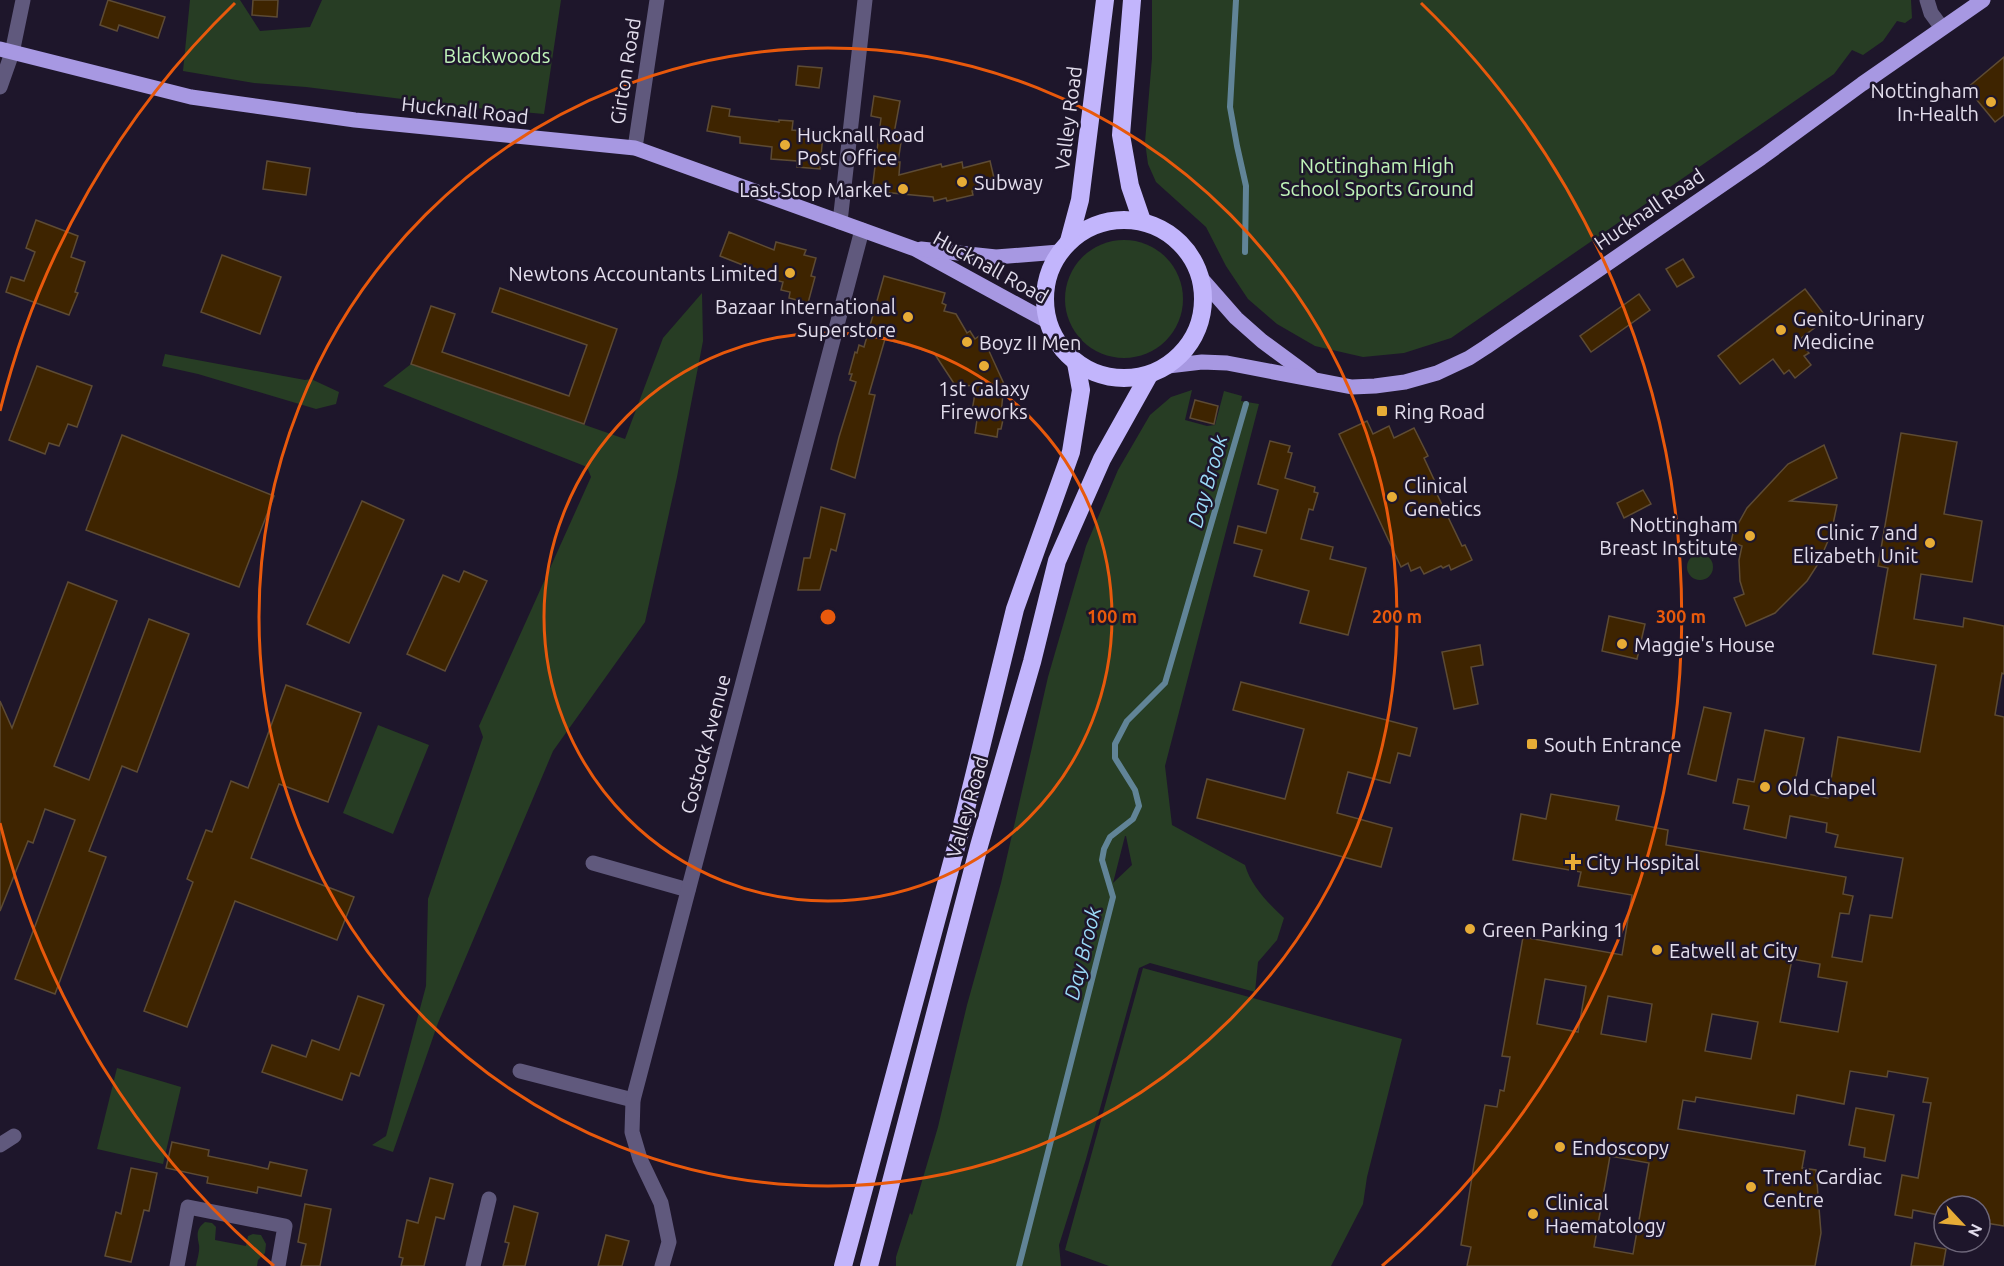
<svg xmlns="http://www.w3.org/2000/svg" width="2004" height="1266" font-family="Ubuntu,sans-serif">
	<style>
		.green { fill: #273d24; fill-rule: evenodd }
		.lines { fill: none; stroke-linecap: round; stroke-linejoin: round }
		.stream { stroke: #618497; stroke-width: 6 }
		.building { fill: #3e2400; stroke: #5d4b34; stroke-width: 1.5; fill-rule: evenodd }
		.minor { stroke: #60597d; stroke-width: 15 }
		.major { stroke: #a798e2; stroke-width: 15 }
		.highway { stroke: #c2b5fc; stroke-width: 18 }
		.ring { fill: none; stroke: #e8590c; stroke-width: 3 }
		.poi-dot { fill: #e7ac36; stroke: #1e162b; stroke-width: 2 }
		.labels { text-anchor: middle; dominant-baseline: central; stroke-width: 5; stroke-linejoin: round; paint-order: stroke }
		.park-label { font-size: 20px; fill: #c0f4b9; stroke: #1e162b }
		.street-label { font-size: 20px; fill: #e3deed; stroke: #1e162b }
		.poi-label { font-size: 20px; fill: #e3deed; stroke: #1e162b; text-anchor: start }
		.water-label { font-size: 21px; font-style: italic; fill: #9adaf7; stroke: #1e162b }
		.centre { fill: #e8590c; stroke: #1e162b; stroke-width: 3 }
		.ring-label { font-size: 18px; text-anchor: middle; font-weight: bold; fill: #e8590c; stroke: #1e162b; stroke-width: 5; stroke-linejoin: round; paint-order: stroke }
	</style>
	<rect width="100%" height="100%" fill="#1e162b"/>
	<!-- green -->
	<g class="green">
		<path d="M190,0H240L260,31L310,27L322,0H561L544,114L466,107L306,87L254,83L183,71Z"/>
		<path d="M1152,0H1911L1912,18L1905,23L1897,21L1883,41L1863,55L1852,50L1834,74L1451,338L1404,353L1363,357L1315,346L1277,324L1248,299L1226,266L1206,227L1156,182L1148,164L1145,142L1152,58Z"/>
		<circle cx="1124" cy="299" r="59"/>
		<path d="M702,293L703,341L677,477L645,622L553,751L438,1023L393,1152L372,1145L386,1136L426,986L428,899L483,737L479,726L591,477L587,467L383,386L411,364L625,439L663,338Z"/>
		<path d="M165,354L305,380L311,379L339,392L336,404L316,409L198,374L162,366Z"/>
		<path d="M1192,390L1185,420L1207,426L1215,425L1224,391L1242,396L1241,401L1259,404L1165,766L1172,825L1245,865C1251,886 1268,903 1284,918L1277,940L1258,962L1255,992L1150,963L1139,968L1086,1159L1059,1245L1061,1266H896V1257L910,1213L912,1215L938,1127L967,1005L1001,883L1048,677L1086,546L1118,470L1150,415L1171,397ZM1126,836L1132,865L1113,883L1125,836Z"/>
		<circle cx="1700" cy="567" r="13"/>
		<path d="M378,725L429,745L393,834L343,813Z"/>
		<path d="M1143,968L1402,1039L1367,1177L1363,1204L1331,1266H1109L1065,1250Z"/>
		<path d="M117,1068L181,1087L163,1164L97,1149Z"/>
		<path d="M205,1222L212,1223L216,1227L215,1240L246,1246L248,1236L253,1234L261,1235L266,1244L265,1253L258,1260L257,1266H196C197,1260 200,1251 199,1245C197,1235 196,1229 205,1222Z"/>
	</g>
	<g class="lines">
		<!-- stream -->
		<g class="stream">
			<path d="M1236,0L1230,107L1237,146L1246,186L1245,252"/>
			<path d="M1019,1266L1113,897L1102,860L1104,849L1110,837L1133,819L1139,806L1135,790L1115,758V744L1127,721L1165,683L1246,404"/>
		</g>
	</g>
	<!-- building -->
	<g class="building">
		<path d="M108,0L165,17L158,38L119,25L117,31L100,25Z"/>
		<path d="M253,0H278L277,17L252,15Z"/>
		<path d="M2004,57V115L1995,122L1967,88Z"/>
		<path d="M798,66L822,68L819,88L796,85Z"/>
		<path d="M874,96L900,101L895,128V135L902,136L898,162H900L899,175L941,164L942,167L962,162L963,168L990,161L994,178L982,181L984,187L972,191L973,195L947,201L946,198L934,201L933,197L872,191L881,118L871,116Z"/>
		<path d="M712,106L730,109L729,116L779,122V120L793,121L792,130L823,133L820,169L797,167V161L771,159L772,147L740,143V137L707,131Z"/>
		<path d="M267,161L310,168L306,195L263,189Z"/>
		<path d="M36,220L78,236L71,257L85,262L75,292L78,293L69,315L6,292L11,277L24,281L35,252L26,248Z"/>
		<path d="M729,232L774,250L776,242L806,250L804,255L816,258L811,276L815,277L808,303L789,298L790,292L781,290L783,282L767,278L768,275L720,256Z"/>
		<path d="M222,255L281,277L260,334L201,312Z"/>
		<path d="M1683,259L1694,277L1677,287L1666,269Z"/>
		<path d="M884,276L945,293L942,303L946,305L944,311L956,314L967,333L970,331L975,339L979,336L989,351L1004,384L1001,414L1004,415L1001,429H998L997,437L975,433L978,413L972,412L976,386L955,385L934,353L885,339L869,394L875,395L855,478L831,469L839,437L856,382L850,380L852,374H849L855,352L857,353L859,345L864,347Z"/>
		<path d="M500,288L617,329L584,424L411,364L431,306L455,314L442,352L569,396L587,345L492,312Z"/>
		<path d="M1805,289L1827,318L1799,340L1809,353L1804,356L1811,365L1795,378L1789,370L1784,374L1773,359L1740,384L1718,356Z"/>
		<path d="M1639,294L1650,310L1591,352L1580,336Z"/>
		<path d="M37,366L92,386L77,427L68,424L59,446L49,443L45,454L9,440Z"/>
		<path d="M1195,400L1218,406L1214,424L1190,418Z"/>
		<path d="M1367,421L1373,434L1389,426L1394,438L1414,428L1428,456L1424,458L1437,486L1434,488L1462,546L1465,545L1472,560L1451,570L1449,565L1443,568L1441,566L1424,574L1420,567L1411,571L1408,563L1401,567L1339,434Z"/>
		<path d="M1901,433L1957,442L1944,514L1982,521L1972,582L1921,574L1914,619L1963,627L1964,618L2004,626V674L2002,673L1995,715L2004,717V1226L1980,1222V1206H1944V1216L1913,1210L1912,1218L1895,1215L1902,1175L1918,1178L1931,1103L1923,1102L1928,1078L1888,1071L1887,1077L1850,1071L1844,1104L1797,1095L1794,1114L1696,1097L1695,1102L1683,1100L1678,1129L1805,1151L1802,1168L1816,1170L1821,1233L1815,1266H1467L1471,1247L1461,1245L1474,1165L1485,1105L1497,1107L1500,1090L1504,1091L1510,1057L1502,1056L1523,937L1622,955L1632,895L1578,886L1581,872L1513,860L1521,814L1546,819L1551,794L1619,806L1616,820L1668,830L1666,845L1846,877L1843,894L1853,896L1849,914L1840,913L1832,957L1862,962L1870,915L1892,918L1903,858L1835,847L1838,835L1826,832L1827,823L1790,816L1786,838L1744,829L1749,806L1733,803L1738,779L1754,782L1765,730L1804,738L1793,791L1828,798L1838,737L1920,752L1936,665L1873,654L1888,568L1878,566ZM1792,959L1820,964L1818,977L1847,982L1838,1032L1780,1022ZM1545,979L1586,986L1578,1032L1537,1024ZM1608,996L1652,1004L1646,1042L1601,1034ZM1712,1014L1758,1022L1751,1059L1705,1051ZM1610,1156L1649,1163L1633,1254L1594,1247Z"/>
		<path d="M122,435L274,496L239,587L86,530Z"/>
		<path d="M1270,441L1290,446L1288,452L1292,453L1285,478L1315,487L1314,492L1318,493L1313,510L1309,509L1301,539L1333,547L1330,559L1366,568L1348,635L1300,623L1309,591L1254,576L1262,550L1234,543L1238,526L1266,533L1278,490L1258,484Z"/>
		<path d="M1824,445L1837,478L1790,501L1837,505L1831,534L1818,564L1807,581L1775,613L1746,626L1734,598L1744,594L1740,581L1739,560L1742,546L1731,542L1733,533L1747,508L1788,464Z"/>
		<path d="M1643,490L1651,504L1624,518L1617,503Z"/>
		<path d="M362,501L404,520L349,643L307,624Z"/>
		<path d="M821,507L845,514L836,551L831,549L820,590H798L804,558H810Z"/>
		<path d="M464,571L487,581L445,671L407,654L443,575L459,582Z"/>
		<path d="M68,582L117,601L54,766L89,780L149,619L189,634L137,772L122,766L89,851L106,857L55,994L15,979L75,820L45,809L33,843L28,841L0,911V701L12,728Z"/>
		<path d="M1609,616L1645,624L1637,659L1602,651Z"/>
		<path d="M1480,645L1483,665L1471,667L1478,704L1454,709L1442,652Z"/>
		<path d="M1241,682L1417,728L1410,756L1398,753L1390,783L1348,772L1337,813L1392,828L1381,867L1197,818L1207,779L1285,799L1304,729L1233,710Z"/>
		<path d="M286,685L361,713L328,802L279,784L251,858L354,897L337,940L235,901L187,1027L144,1011L193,882L187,879L206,830L212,832L231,781L248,788Z"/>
		<path d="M1704,707L1731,713L1716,781L1688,774Z"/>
		<path d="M358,996L384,1005L359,1076L351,1073L342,1100L262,1072L272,1045L306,1057L312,1040L339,1050Z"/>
		<path d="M1856,1108L1894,1115L1885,1161L1864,1157L1865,1148L1849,1145Z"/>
		<path d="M172,1142L209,1150L208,1156L251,1165L268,1169L270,1162L307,1170L301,1196L258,1187L257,1193L207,1183L208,1177L166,1168Z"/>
		<path d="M131,1168L157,1173L149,1211L144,1210L131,1262L105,1256L116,1212L121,1214Z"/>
		<path d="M430,1178L453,1184L444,1219L436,1217L424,1266H401L403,1258L399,1257L407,1220L418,1223Z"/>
		<path d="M305,1204L331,1209L320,1266H301L306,1244L298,1242Z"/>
		<path d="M514,1206L538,1213L525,1266H503L509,1243L505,1242Z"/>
		<path d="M606,1235L629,1241L622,1266H598Z"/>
		<path d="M1915,1243L1946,1249L1943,1266H1911Z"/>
	</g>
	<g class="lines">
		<!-- minor -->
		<g class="minor">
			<path d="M1927,0L1931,13L1942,28"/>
			<path d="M0,87L12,53L23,0"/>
			<path d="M635,148L657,0"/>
			<path d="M840,222L865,0"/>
			<path d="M593,863L688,890"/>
			<path d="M520,1071L633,1100"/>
			<path d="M0,1145L14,1136"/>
			<path d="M177,1266L188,1207L285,1226L278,1266"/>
			<path d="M473,1266L489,1199"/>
			<path d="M662,1266L669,1242L661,1203L640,1159L632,1132L633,1100L862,230"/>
		</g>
		<!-- major -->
		<g class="major">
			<path d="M0,49L191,97L355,120L635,148L915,249L1047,321"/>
			<path d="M921,249L996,257L1059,252"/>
			<path d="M1200,277L1236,318L1262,341L1311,377"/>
			<path d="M1168,366L1202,362L1227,363L1352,387L1375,386L1405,382L1437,373L1469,358L1486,347L1761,158L1862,84L1983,0"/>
		</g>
		<!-- highway -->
		<g class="highway">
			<path d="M1132,0L1121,135L1130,186L1142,221"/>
			<circle cx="1124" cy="299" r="79"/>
			<path d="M1069,241L1080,200L1105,0"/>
			<path d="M843,1266L962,825L1015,609L1071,452L1081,390L1076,363"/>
			<path d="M869,1266L979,846L1032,662L1057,561L1102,459L1149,375"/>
		</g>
	</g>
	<!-- distance rings -->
	<g class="ring">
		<circle cx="828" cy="617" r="284"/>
		<circle cx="828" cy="617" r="569"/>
		<path d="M274 1266A853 853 0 0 1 0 823M0 411A853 853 0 0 1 235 3M1421 3A853 853 0 0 1 1382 1266"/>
	</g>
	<!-- markers -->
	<g class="poi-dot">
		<circle cx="1991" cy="102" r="6"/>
		<circle cx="785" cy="145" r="6"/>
		<circle cx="962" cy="182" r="6"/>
		<circle cx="903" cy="189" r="6"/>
		<circle cx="790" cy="273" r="6"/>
		<circle cx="908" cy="317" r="6"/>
		<circle cx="1781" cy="330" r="6"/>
		<circle cx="967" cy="342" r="6"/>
		<circle cx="984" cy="366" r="6"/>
		<rect x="1376" y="405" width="12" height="12" rx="3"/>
		<circle cx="1392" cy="497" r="6"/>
		<circle cx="1750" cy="536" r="6"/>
		<circle cx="1930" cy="543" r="6"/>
		<circle cx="1622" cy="644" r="6"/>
		<rect x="1526" y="738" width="12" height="12" rx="3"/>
		<circle cx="1765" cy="787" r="6"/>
		<path d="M1570 853h6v6h6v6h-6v6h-6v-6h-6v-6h6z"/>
		<circle cx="1470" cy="929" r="6"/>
		<circle cx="1657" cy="950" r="6"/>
		<circle cx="1560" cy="1147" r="6"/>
		<circle cx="1751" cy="1187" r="6"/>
		<circle cx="1533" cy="1214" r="6"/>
	</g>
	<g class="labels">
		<!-- park labels -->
		<g class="park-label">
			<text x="497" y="55">Blackwoods</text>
			<text x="1377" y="165">Nottingham High<tspan x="1377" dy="23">School Sports Ground</tspan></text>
		</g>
		<!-- street labels -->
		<g class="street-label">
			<text transform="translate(625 71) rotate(-81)">Girton Road</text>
			<text transform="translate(465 110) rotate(6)">Hucknall Road</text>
			<text transform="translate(1068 118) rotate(-83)">Valley Road</text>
			<text transform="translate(1649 209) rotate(-34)">Hucknall Road</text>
			<text transform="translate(991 267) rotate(29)">Hucknall Road</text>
			<text transform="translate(705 744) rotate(-75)">Costock Avenue</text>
			<text transform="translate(967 807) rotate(-74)">Valley Road</text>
		</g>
		<!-- poi labels -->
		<g class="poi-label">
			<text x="1979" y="90" text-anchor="end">Nottingham<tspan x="1979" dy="23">In-Health</tspan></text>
			<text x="797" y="134">Hucknall Road<tspan x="797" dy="23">Post Office</tspan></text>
			<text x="974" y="182">Subway</text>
			<text x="891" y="189" text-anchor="end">Last Stop Market</text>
			<text x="778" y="273" text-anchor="end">Newtons Accountants Limited</text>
			<text x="896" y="306" text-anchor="end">Bazaar International<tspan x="896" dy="23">Superstore</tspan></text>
			<text x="1793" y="318">Genito-Urinary<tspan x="1793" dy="23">Medicine</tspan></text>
			<text x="979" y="342">Boyz II Men</text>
			<text x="984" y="388" text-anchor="middle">1st Galaxy<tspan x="984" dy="23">Fireworks</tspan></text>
			<text x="1394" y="411">Ring Road</text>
			<text x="1404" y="485">Clinical<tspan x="1404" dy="23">Genetics</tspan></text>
			<text x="1738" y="524" text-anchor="end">Nottingham<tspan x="1738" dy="23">Breast Institute</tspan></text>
			<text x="1918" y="532" text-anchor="end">Clinic 7 and<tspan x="1918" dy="23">Elizabeth Unit</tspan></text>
			<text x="1634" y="644">Maggie's House</text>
			<text x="1544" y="744">South Entrance</text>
			<text x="1777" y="787">Old Chapel</text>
			<text x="1586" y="862">City Hospital</text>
			<text x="1482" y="929">Green Parking 1</text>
			<text x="1669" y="950">Eatwell at City</text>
			<text x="1572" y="1147">Endoscopy</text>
			<text x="1763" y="1176">Trent Cardiac<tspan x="1763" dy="23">Centre</tspan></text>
			<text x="1545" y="1202">Clinical<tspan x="1545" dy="23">Haematology</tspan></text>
		</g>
		<!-- water labels -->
		<g class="water-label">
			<text transform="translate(1207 481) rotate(-74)">Day Brook</text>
			<text transform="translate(1082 953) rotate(-76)">Day Brook</text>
		</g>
	</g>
	<circle cx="828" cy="617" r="9" class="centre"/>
	<g class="ring-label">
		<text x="1112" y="623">100 m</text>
		<text x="1397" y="623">200 m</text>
		<text x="1681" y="623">300 m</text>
	</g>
	<!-- north arrow -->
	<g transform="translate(1962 1224) rotate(116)"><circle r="28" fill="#1e162b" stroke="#6d6679" stroke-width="1.5"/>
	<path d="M0-4.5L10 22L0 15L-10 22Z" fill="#e7ac36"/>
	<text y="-9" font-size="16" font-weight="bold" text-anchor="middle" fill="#e3deed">N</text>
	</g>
</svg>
